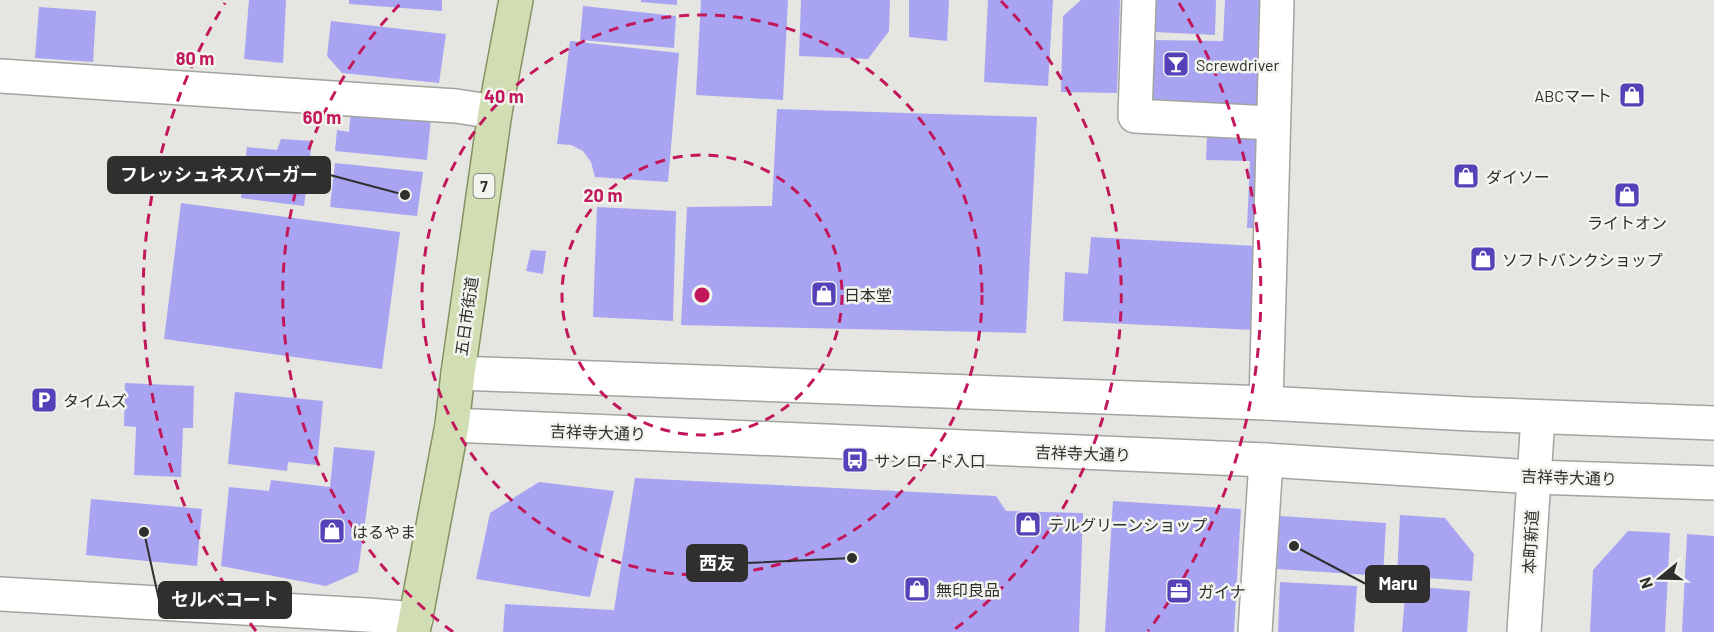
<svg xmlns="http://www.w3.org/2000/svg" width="1714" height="632" font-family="Barlow,'Noto Sans JP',sans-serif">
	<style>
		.building { fill: #a8a4f2 }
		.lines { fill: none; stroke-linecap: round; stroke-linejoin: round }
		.minor-casing { stroke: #a2a49e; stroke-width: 36 }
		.major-casing { stroke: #859262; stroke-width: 36 }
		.minor { stroke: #fff; stroke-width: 33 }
		.major { stroke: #d1ddb2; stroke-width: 33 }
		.ring { fill: none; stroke: #c2185b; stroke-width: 3; stroke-dasharray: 10 8 }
		.labels { text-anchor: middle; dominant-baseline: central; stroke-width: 5; stroke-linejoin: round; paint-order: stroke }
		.shield { fill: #f2f4ee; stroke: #6a6a67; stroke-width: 1.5 }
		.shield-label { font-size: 15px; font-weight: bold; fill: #2f2f2d }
		.poi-label { font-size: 16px; fill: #2f2f2d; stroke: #f2f4ee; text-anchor: start }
		.street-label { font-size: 16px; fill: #2f2f2d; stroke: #f2f4ee }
		.centre { fill: #c2185b; stroke: #f2f4ee; stroke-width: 3 }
		.ring-label { font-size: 18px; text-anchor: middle; font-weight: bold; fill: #c2185b; stroke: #f2f4ee; stroke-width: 5; stroke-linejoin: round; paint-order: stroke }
		.leader { fill: none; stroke: #2f2f2d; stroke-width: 2 }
		.callout-dot { fill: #2f2f2d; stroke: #f2f4ee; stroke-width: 2 }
		.callout { fill: #2f2f2d; stroke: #2f2f2d; stroke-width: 2 }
		.callout-label { font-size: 18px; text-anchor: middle; font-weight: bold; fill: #fff }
	</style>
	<rect width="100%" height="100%" fill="#e5e6e1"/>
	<!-- building -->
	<g class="building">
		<path d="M249,0H286L283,63L244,59Z"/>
		<path d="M349,0H442V11L349,4Z"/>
		<path d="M641,0H677V5L641,2Z"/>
		<path d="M701,0H788L783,100L696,95Z"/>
		<path d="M801,0H890L889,31L868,59L799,56Z"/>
		<path d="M909,0H949L947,41L909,37Z"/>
		<path d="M988,0H1053L1048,86L984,82Z"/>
		<path d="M1081,0H1120L1117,93L1061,92L1063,16Z"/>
		<path d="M1155,0H1216L1215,35L1154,32Z"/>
		<path d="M1225,0H1268L1265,107L1150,103V40L1223,41Z"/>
		<path d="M583,6L676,16L674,48L580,40Z"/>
		<path d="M39,7L96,11L93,62L35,58Z"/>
		<path d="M331,21L446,34L439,83L342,73L327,56Z"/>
		<path d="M570,41L679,53L668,182L595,177L591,162L583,151L571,145L557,144Z"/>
		<path d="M351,109L431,117L427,160L335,151L337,130L349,132Z"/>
		<path d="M777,109L1037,117L1026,333L681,325L687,207L772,206Z"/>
		<path d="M1207,135L1268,137L1265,228H1247L1250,161L1206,160Z"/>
		<path d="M281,139L312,141L304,206L241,198L247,147L277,150Z"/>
		<path d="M335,163L423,172L417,216L330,207Z"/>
		<path d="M181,203L400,232L382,369L164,339Z"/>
		<path d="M597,207L676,211L673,321L593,317Z"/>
		<path d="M1091,237L1257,246L1253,330L1063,321L1065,272L1088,274Z"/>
		<path d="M531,250L546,251L543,274L526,271Z"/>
		<path d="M125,383L194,386L193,428H183L181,477L134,475L136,427L124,426Z"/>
		<path d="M235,392L323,401L317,465L288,462L287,471L228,464Z"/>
		<path d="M334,447L375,451L358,572L326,586L221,566L229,487L269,491L271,480L330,487Z"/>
		<path d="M635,478L996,496L1006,511L1083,513L1079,632H503L505,604L614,610Z"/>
		<path d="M539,482L614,491L590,597L476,579L490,513Z"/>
		<path d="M91,499L202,509L197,566L86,555Z"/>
		<path d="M1113,501L1241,509L1234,632H1105Z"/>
		<path d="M1400,515L1445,518L1474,554L1472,581L1397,576Z"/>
		<path d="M1280,516L1386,523L1383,576L1277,569Z"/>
		<path d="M1628,531L1670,533L1665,632H1590L1593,570Z"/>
		<path d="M1687,534L1714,536V632H1682Z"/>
		<path d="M1280,582L1357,586L1354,632H1278Z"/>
		<path d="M1406,586L1470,591L1467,632H1402Z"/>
	</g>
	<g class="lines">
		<defs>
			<g id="minor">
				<path d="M1139,0L1135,116L1273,123"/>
				<path d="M0,76L456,106L495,112"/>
				<path d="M458,373L1266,403L1471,414L1714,423"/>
				<path d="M1266,403L1277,0"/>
				<path d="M452,425L1266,460L1534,477L1714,483"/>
				<path d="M0,594L367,615L416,619"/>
				<path d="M1255,632L1266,460"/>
				<path d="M1524,632L1538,417"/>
			</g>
			<path id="major" d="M413,632L452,425L458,373L495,112L516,0"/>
		</defs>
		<!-- minor casing -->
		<use href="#minor" class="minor-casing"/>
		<!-- major casing -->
		<use href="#major" class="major-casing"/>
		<!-- minor -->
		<use href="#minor" class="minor"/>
		<!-- major -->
		<use href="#major" class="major"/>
	</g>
	<!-- distance rings -->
	<g class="ring">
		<circle cx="702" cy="295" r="140"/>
		<circle cx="702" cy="295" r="280"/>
		<path d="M453 632A419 419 0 0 1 403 1M1001 1A419 419 0 0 1 951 632"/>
		<path d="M256 631A559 559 0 0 1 225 3M1179 3A559 559 0 0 1 1148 631"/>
	</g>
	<!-- icons -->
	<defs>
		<symbol id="bar-square" viewBox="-11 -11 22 22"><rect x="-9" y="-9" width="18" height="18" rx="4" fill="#5641b9" stroke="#f2f4ee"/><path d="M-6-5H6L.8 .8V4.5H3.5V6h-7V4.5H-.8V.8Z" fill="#fff"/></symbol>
		<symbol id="shop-square" viewBox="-11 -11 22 22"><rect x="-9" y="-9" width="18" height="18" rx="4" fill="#5641b9" stroke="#f2f4ee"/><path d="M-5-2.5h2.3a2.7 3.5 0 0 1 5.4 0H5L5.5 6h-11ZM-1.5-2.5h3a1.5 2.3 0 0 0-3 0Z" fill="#fff"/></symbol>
		<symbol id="parking-square" viewBox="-11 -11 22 22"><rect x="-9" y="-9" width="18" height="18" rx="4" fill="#5641b9" stroke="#f2f4ee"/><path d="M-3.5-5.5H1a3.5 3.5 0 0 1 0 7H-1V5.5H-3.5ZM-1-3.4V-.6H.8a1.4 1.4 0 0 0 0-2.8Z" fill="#fff"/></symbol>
		<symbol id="bus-square" viewBox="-11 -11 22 22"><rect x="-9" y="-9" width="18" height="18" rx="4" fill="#5641b9" stroke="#f2f4ee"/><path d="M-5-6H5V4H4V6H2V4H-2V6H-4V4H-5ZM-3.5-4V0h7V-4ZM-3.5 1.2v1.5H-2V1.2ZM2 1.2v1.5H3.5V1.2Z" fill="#fff"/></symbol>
		<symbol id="office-square" viewBox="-11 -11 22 22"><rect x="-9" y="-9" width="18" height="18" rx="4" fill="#5641b9" stroke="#f2f4ee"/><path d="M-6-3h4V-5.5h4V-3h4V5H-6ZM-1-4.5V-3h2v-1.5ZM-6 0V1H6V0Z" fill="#fff"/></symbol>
	</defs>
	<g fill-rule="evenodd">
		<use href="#bar-square" x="1161" y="49" width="30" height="30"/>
		<use href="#shop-square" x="1617" y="80" width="30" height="30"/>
		<use href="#shop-square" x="1451" y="161" width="30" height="30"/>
		<use href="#shop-square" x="1612" y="180" width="30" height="30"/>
		<use href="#shop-square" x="1468" y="244" width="30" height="30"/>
		<use href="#shop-square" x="809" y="279" width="30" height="30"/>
		<use href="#parking-square" x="29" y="385" width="30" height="30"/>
		<use href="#bus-square" x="840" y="445" width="30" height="30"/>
		<use href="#shop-square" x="1013" y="509" width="30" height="30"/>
		<use href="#shop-square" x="317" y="516" width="30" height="30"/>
		<use href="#shop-square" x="902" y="574" width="30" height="30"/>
		<use href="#office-square" x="1164" y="576" width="30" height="30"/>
	</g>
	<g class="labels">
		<!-- shield labels -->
		<rect class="shield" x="473.5" y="174" width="21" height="24" rx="4.5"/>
		<g class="shield-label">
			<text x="484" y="186">7</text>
		</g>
		<!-- poi labels -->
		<g class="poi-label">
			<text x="1196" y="64">Screwdriver</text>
			<text x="1612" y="95" text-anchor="end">ABCマート</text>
			<text x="1486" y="176">ダイソー</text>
			<text x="1627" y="222" text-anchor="middle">ライトオン</text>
			<text x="1502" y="259">ソフトバンクショップ</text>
			<text x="844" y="294">日本堂</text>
			<text x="63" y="400">タイムズ</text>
			<text x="874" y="460">サンロード入口</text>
			<text x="1048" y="524">テルグリーンショップ</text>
			<text x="352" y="531">はるやま</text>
			<text x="936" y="589">無印良品</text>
			<text x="1198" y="591">ガイナ</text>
		</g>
		<!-- street labels -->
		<g class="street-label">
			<text transform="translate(466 316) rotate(-82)">五日市街道</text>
			<text transform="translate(598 432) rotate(2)">吉祥寺大通り</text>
			<text transform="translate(1083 453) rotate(2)">吉祥寺大通り</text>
			<text transform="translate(1569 477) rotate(2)">吉祥寺大通り</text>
			<text transform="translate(1530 542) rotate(-87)">本町新道</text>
		</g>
	</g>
	<circle cx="702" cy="295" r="9" class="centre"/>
	<g class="ring-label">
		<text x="195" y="65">80 m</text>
		<text x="504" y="103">40 m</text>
		<text x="322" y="124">60 m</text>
		<text x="603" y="202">20 m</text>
	</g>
	<!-- callouts -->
	<path class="leader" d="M405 195L330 175M852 558L747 563M1294 546L1366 584M144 532L159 600"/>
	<g class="callout-dot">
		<circle cx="405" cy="195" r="6"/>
		<circle cx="852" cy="558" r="6"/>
		<circle cx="1294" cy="546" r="6"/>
		<circle cx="144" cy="532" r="6"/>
	</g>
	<g class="callout">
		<rect x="108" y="157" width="222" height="36" rx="6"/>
		<rect x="687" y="545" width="60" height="36" rx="6"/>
		<rect x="1366" y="566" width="63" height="36" rx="6"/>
		<rect x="159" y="582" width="132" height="36" rx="6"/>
	</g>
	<g class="callout-label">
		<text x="219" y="181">フレッシュネスバーガー</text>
		<text x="717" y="570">西友</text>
		<text x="1398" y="590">Maru</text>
		<text x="225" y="606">セルベコート</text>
	</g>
	<!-- north arrow -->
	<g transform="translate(1660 578) rotate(251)" stroke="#f2f4ee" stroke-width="4.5" paint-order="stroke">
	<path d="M0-4.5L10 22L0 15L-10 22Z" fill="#2f2f2d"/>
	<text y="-9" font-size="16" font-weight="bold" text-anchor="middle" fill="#2f2f2d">N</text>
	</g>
</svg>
